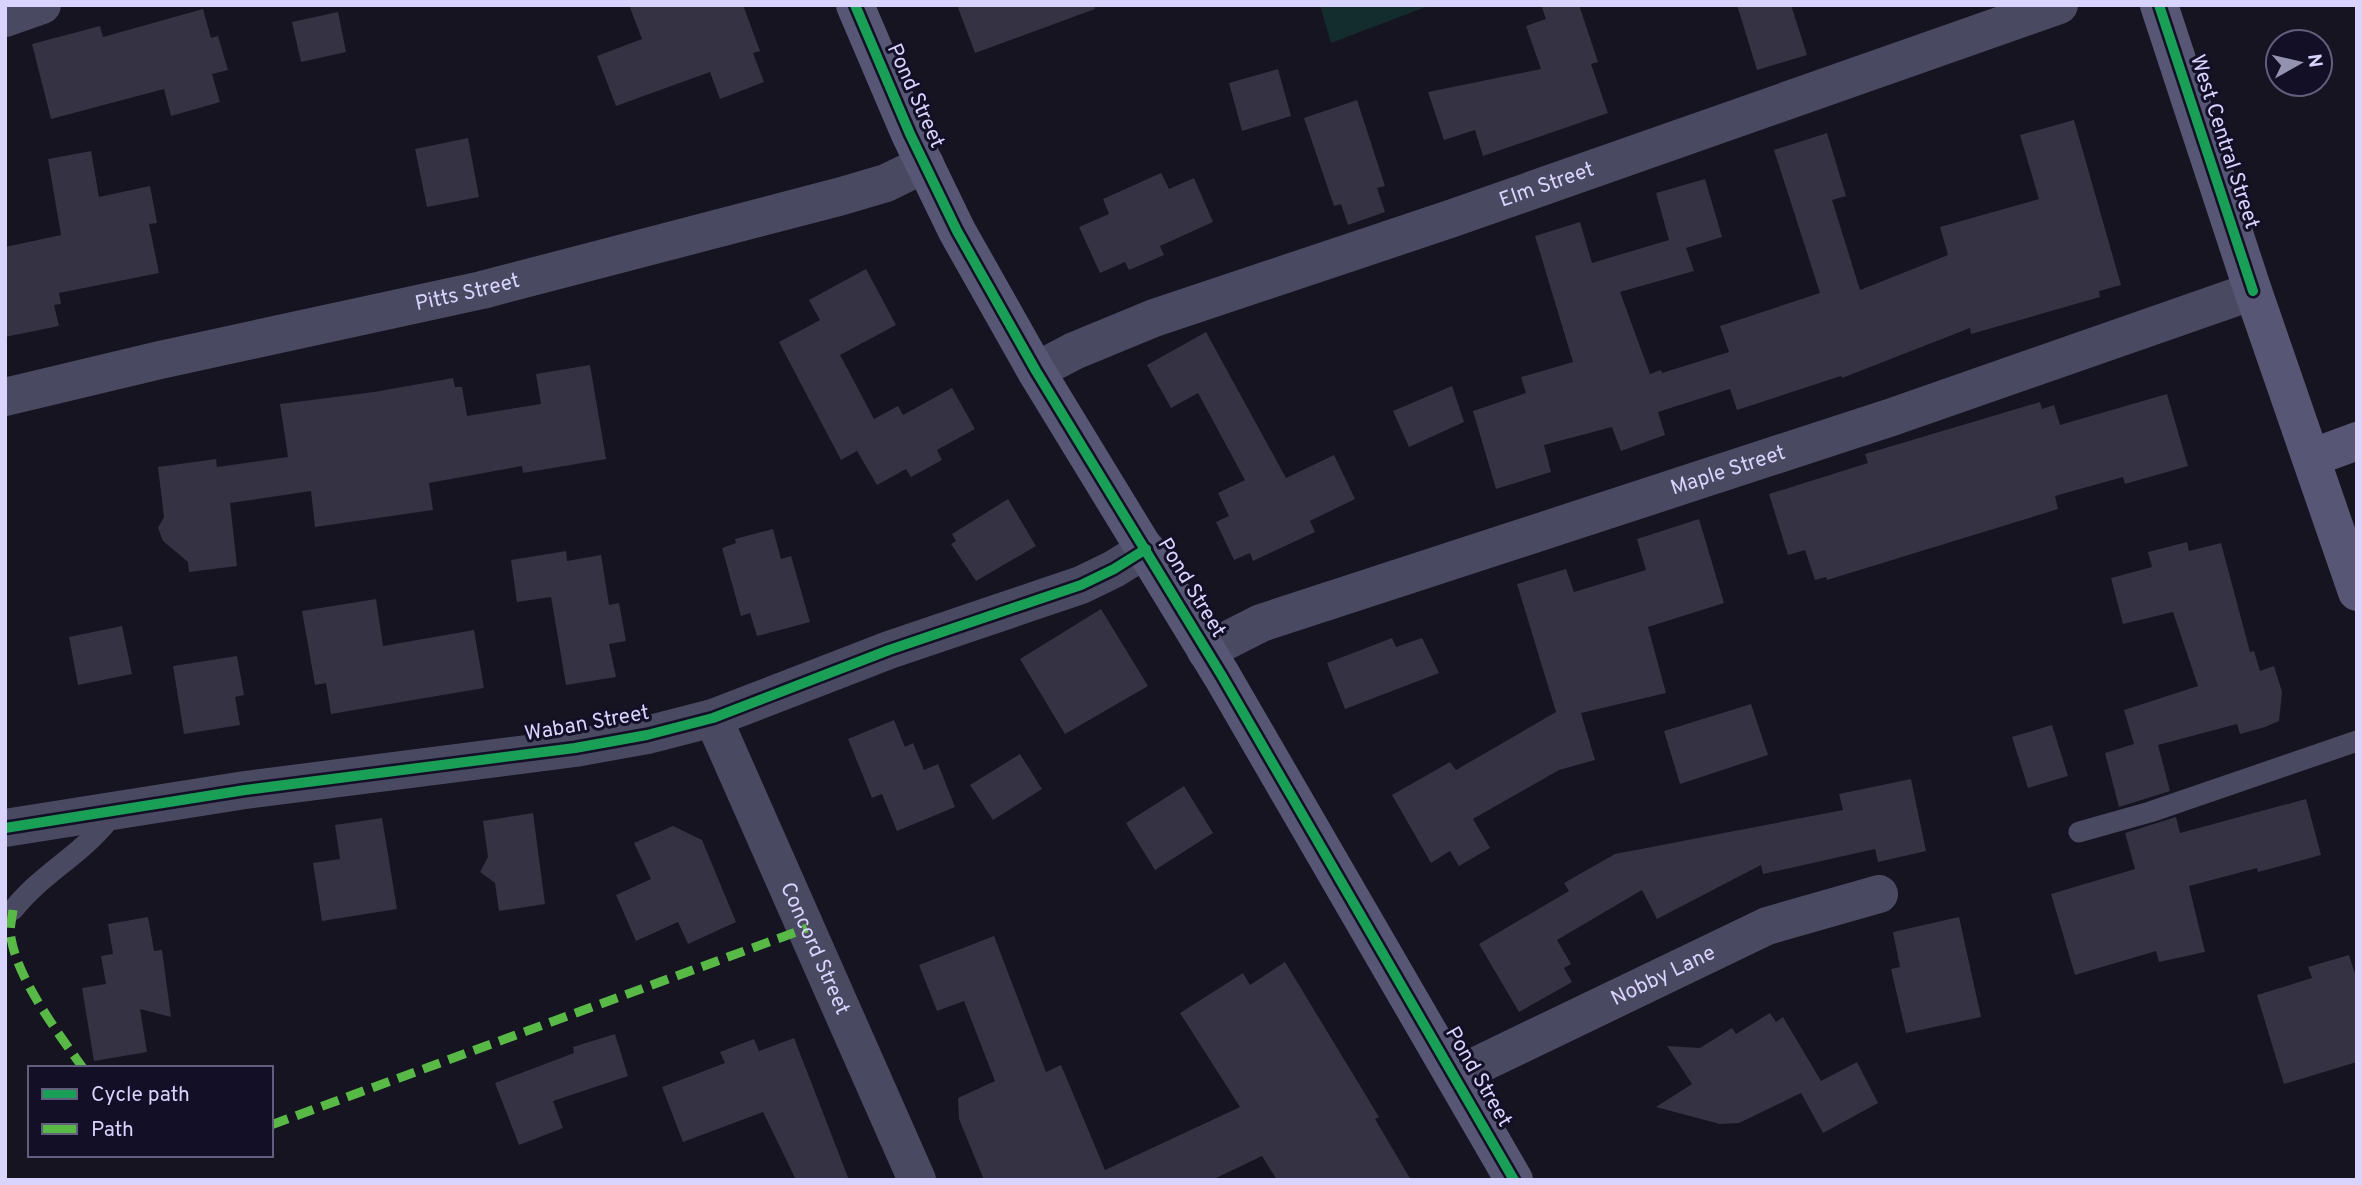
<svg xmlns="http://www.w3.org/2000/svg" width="2362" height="1185" font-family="Overpass,sans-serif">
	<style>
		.green { fill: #132c2d }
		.building { fill: #343243 }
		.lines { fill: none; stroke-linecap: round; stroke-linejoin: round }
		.lane { stroke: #4a4962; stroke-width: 21 }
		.street { stroke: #4a4962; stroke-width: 38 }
		.secondary { stroke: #575674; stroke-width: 38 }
		.quiet { stroke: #58b947; stroke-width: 9; stroke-dasharray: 18 9; stroke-linecap: butt }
		.cycleway-casing { stroke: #130f26; stroke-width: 15 }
		.cycleway { stroke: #1a9f57; stroke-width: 10 }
		.labels { text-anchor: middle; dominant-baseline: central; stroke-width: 6; stroke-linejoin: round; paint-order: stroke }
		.street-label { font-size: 21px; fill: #d9d4ff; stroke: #130f26 }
	</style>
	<rect width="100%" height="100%" fill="#161421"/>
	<!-- green -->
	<path class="green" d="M1320,5H1431L1331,43Z"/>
	<!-- building -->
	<g class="building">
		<path d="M629,5H743L760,51L753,53L764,82L720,99L710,72L616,106L597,56L642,39Z"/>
		<path d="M957,5H1094L1095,9L975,53Z"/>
		<path d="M1541,5H1579L1598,62L1591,64L1608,113L1483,156L1475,130L1444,140L1428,92L1541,69L1526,26L1546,19Z"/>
		<path d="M1737,5H1791L1807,55L1757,70Z"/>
		<path d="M203,9L211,38L218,36L228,70L212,74L220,102L171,116L164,89L51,119L32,44L100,26L103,37Z"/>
		<path d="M338,12L346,52L301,62L292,22Z"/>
		<path d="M1278,69L1291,116L1242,131L1229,83Z"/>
		<path d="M1357,100L1385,186L1377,188L1385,212L1348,225L1341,204L1334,206L1304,118Z"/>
		<path d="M2074,120L2121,285L2099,291L2100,297L1971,334L1970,328L1842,378L1841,376L1737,410L1730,389L1658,412L1665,435L1621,451L1612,427L1544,445L1551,472L1496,489L1473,411L1526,393L1521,377L1573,362L1535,236L1580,222L1592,263L1669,240L1656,193L1705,179L1722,237L1686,248L1694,271L1620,292L1650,374L1661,370L1662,373L1729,352L1720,326L1820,293L1774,150L1827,133L1846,196L1832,200L1860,290L1948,255L1940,227L2039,199L2020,135Z"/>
		<path d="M468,138L479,197L427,207L415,149Z"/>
		<path d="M91,151L99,197L150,186L157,223L149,224L159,273L59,293L61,304L54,305L59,326L5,337V247L61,235L48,159Z"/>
		<path d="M1161,173L1169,189L1194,178L1213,222L1160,246L1164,255L1129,270L1125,262L1100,273L1079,227L1109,214L1103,199Z"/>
		<path d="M866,269L896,325L840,355L874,419L898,406L903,415L952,388L975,429L937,450L942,460L911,477L906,469L877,485L857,451L841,460L779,342L820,320L809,300Z"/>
		<path d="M1206,332L1286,478L1334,455L1355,499L1310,521L1315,532L1253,561L1250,553L1234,560L1216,522L1229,516L1218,493L1245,480L1198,393L1171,408L1147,365Z"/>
		<path d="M590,365L606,459L523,473L522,466L429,483L433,510L315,527L311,491L230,503L237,566L189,572L188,562L163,541L158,528L164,517L158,467L216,459L217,467L288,457L280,404L374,392L453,378L455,387H462L467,416L541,404L536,374Z"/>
		<path d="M1452,386L1464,422L1409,447L1393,411Z"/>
		<path d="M2167,394L2188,466L2125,484L2123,477L2055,496L2058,509L1827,580L1826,577L1815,580L1805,550L1788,555L1769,494L1868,463L1865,454L2040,402L2042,409L2054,405L2060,425Z"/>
		<path d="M1008,499L1036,546L976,581L951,544L956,541L952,534Z"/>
		<path d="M1699,519L1724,603L1648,627L1666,693L1581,713L1595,760L1559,770L1473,819L1490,848L1459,866L1450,851L1431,863L1392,795L1450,762L1456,770L1556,712L1517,584L1566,569L1574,592L1646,570L1637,539Z"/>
		<path d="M773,529L781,559L791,556L810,622L757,636L750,613L741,616L722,548L736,543L735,539Z"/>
		<path d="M2187,542L2189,551L2221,543L2250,652L2254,651L2260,671L2274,666L2282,692L2279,721L2265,727L2240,734L2237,724L2158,745L2170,791L2119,807L2105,753L2134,744L2124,710L2198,686L2173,612L2123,624L2111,578L2152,567L2148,552Z"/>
		<path d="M566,551L567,561L601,555L609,605L619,603L626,641L609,644L616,677L566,685L551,597L517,602L511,560Z"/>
		<path d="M376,599L383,646L474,630L484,688L331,714L326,683L315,685L302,611Z"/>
		<path d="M1101,609L1148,686L1065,734L1020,659Z"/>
		<path d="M122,626L132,674L78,685L69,637Z"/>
		<path d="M1392,638L1396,647L1422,638L1439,673L1345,709L1327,663Z"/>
		<path d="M237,656L244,695L235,697L240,725L184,734L173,666Z"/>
		<path d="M1751,704L1768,755L1680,784L1664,731Z"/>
		<path d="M894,720L905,747L913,743L924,770L938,764L955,807L897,831L882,794L872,798L848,739Z"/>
		<path d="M2052,725L2068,776L2028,788L2012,737Z"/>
		<path d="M1020,754L1042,789L993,820L970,785Z"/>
		<path d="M1911,779L1926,851L1878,862L1875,849L1763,874L1761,865L1657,919L1642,890L1557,940L1571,964L1564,968L1572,982L1519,1012L1479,944L1569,891L1564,883L1615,854L1843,810L1839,794Z"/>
		<path d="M1184,786L1213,833L1155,870L1126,823Z"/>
		<path d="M2306,799L2321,855L2258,872L2257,868L2189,886L2205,952L2159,962L2156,951L2075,975L2051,894L2135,869L2125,833L2176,817L2180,833Z"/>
		<path d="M533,813L545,904L499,911L495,883L480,872L488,857L483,821Z"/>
		<path d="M382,818L397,909L322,921L313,863L340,859L335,825Z"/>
		<path d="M673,826L702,840L736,922L688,944L678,922L636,941L616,895L651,879L634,843Z"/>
		<path d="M148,917L154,951L162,950L171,1017L140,1009L147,1052L94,1061L82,988L106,984L101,956L113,954L108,924Z"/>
		<path d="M1959,917L1981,1017L1906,1033L1891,969L1900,967L1893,932Z"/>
		<path d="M994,936L1046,1072L1061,1065L1105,1170L1240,1107L1180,1013L1243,973L1250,985L1285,962L1379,1117L1375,1119L1411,1180H1277L1262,1156L1212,1180H984L959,1119L958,1098L995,1081L964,1001L937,1011L919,965Z"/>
		<path d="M2349,955L2357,980V1062L2284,1084L2257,995L2312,978L2308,967Z"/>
		<path d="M1770,1013L1776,1022L1783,1017L1821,1081L1857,1062L1878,1103L1823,1133L1801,1093L1739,1123L1720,1124L1656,1107L1692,1084L1667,1046L1700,1048L1732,1028L1736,1034Z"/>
		<path d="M615,1034L628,1076L553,1101L563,1128L519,1145L495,1083L574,1053L573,1047Z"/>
		<path d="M794,1038L849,1180H796L763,1112L683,1142L662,1087L725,1063L720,1052L754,1039L759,1051Z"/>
	</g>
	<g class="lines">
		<!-- lane -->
		<g class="lane">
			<path d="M2079,832L2150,812L2357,741"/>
			<path d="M13,910C42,872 88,852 115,811"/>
		</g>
		<!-- street -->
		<g class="street">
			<path d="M5,18L42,5"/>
			<path id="s1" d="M1036,371L1074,351L1154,318L1450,219L2059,5"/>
			<path id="s2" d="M5,397L160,360L482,290L842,196L886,183L925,164"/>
			<path id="s3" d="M1206,651L1261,623L1892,417L2253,291"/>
			<path id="s4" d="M713,718L917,1180"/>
			<path d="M5,828L245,790L575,748L647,735L713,718L889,650L1081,585L1114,569L1146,549"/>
			<path id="s5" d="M1455,1076L1767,926L1879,894"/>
		</g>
		<!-- secondary -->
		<g class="secondary">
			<path d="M855,5L910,134L957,231L1036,371L1222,676L1514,1180"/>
			<path d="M2159,5L2253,291L2357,592"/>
			<path d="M2311,458L2357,441"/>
		</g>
		<!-- quiet -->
		<g class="quiet">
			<path d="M13,910C12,919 9,929 11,938C18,980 58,1033 83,1068"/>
			<path d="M271,1125L807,928"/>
		</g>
		<defs>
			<g id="cycleway">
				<path d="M855,5L910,134L957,231L1036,371L1222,676L1514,1180"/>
				<path d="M2159,5L2253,291"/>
				<path d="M5,828L245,790L575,748L647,735L713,718L889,650L1081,585L1114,569L1146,549"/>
			</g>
		</defs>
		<!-- cycleway casing -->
		<use href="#cycleway" class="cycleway-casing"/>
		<!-- cycleway -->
		<use href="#cycleway" class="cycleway"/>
	</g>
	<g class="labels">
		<!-- street labels -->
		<g class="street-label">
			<text transform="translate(915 96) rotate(66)">Pond Street</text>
			<text transform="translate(2224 142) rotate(72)">West Central Street</text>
			<text stroke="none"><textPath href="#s1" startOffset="544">Elm Street</textPath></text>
			<text stroke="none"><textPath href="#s2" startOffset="474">Pitts Street</textPath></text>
			<text stroke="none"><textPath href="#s3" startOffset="553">Maple Street</textPath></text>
			<text transform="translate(1191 588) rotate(59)">Pond Street</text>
			<text transform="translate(587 724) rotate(-10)">Waban Street</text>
			<text stroke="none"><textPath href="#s4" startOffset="252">Concord Street</textPath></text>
			<text stroke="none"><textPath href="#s5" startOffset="231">Nobby Lane</textPath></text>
			<text transform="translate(1478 1077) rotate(60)">Pond Street</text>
		</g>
	</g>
	<!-- border -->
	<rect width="2362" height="1185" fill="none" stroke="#d9d4ff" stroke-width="14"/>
	<!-- legend -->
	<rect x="28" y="1066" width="245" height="91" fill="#130f26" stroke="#625e7d" stroke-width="2"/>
	<rect x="42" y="1089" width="35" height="10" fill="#1a9f57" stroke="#625e7d" stroke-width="2"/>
	<text x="91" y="1101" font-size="21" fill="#d9d4ff">Cycle path</text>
	<rect x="42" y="1124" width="35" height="10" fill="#58b947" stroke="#625e7d" stroke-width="2"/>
	<text x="91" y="1136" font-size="21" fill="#d9d4ff">Path</text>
	<!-- north arrow -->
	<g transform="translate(2299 63) rotate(82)"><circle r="33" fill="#130f26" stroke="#625e7d" stroke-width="2"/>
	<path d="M0-5L12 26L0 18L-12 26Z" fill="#9591b1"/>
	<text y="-10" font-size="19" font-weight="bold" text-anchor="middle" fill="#d9d4ff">N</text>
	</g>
</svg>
